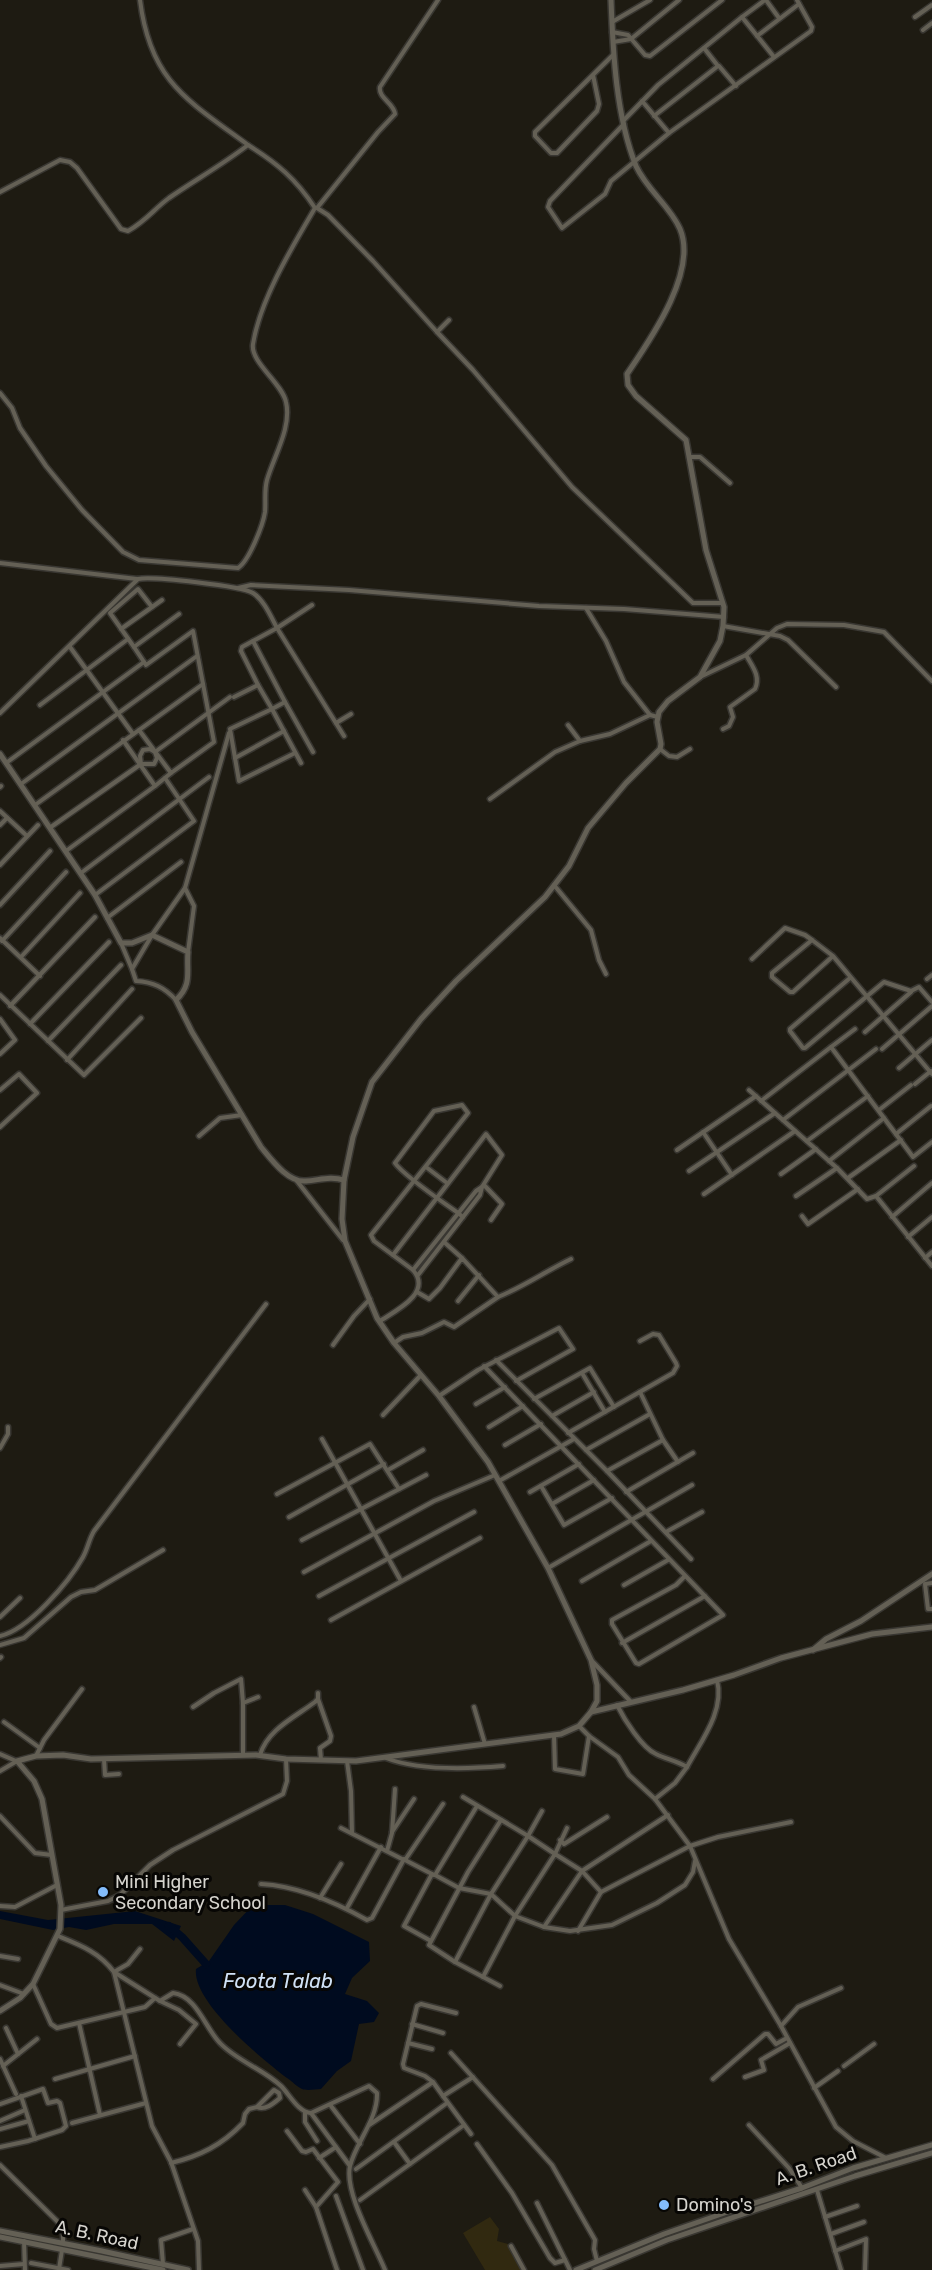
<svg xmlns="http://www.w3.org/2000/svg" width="932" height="2270" font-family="Rubik,sans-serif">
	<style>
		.green { fill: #312910 }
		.water { fill: #000b1f }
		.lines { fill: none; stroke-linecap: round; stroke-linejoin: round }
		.river { stroke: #000b1f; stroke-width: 8 }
		.street-casing { stroke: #393732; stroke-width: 7 }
		.secondary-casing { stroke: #393732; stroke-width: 8 }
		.street { stroke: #646055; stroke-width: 4 }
		.secondary { stroke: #646055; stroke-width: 5 }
		.poi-dot { fill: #83bcfb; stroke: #070604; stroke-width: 2 }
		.labels { text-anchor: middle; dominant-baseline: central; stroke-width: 6; stroke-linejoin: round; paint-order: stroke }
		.poi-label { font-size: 18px; fill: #d5d3cd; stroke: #070604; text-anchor: start }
		.street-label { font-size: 18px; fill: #d5d3cd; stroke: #070604 }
		.water-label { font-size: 20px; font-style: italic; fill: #d0e1f5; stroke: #070604 }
	</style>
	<rect width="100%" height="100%" fill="#1e1b12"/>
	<!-- green -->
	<path class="green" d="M490,2217L499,2229L497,2241L508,2244L523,2270H485L463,2233Z"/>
	<!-- water -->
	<g class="water">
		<path d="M253,1905H285L313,1914L369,1942L370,1961L352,1978L345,1994L367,2001L379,2013L374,2022L359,2024L351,2061L337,2071L321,2089C316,2089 307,2091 302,2089C297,2087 292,2081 287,2078C262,2059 192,2002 196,1969L209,1961L234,1925Z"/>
		<path d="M0,1911L48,1920L135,1911L181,1926L174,1941L152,1924H114L86,1930L69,1927L53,1930L0,1919Z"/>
	</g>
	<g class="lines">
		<!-- river -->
		<path class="river" d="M169,1926L182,1937L206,1964"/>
		<defs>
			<g id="street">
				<path d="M140,0C150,81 187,100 248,145"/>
				<path d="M765,0L742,17L774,57"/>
				<path d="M766,0L779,18"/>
				<path d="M915,17L932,5"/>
				<path d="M612,22L650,0"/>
				<path d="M923,30L932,23"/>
				<path d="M612,32L628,35L645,55L650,56L722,0"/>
				<path d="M757,36L799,4"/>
				<path d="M613,42L631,39L679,0"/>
				<path d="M719,66L736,86"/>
				<path d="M593,75L599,104L597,111L557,153H551L535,136V132L613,55"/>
				<path d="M654,116L718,66L704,48"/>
				<path d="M624,120L658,85L742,17"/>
				<path d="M624,124L550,201L548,207L562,228L605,194L611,181L669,133L642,101"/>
				<path d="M669,133L811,31L812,27L797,0"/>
				<path d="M0,192L60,160L70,162L77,168L121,229L128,231C146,221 154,209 169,198C195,180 222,165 248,145C277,163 296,179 315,208H317L378,132L395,114C394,103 378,98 380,87L438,0"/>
				<path d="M317,208L328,215L373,261L437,332L449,320"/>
				<path d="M437,332L473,370L572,487L693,603H722"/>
				<path d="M0,393L12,408L20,428L46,466L82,510L123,552L139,560L238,568C249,561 263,525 265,512C266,501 264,491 267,480C274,456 292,427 286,402C282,383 250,362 253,344C260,300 292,247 315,208"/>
				<path d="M689,457H700L730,483"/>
				<path d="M0,563L137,579"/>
				<path d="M238,588L251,585L349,590L539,606L624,609L724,617"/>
				<path d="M586,608L606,641L624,682L650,715"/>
				<path d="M723,626L780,636L788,640L836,687"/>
				<path d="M121,629L162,600"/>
				<path d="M253,641L242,647L241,651L258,685"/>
				<path d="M70,647L133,734"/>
				<path d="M134,647L110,613L138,589L152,607"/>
				<path d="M700,677L746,655L777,628L787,624L844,625L884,632L932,681"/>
				<path d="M234,697L258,685L272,709L230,729L239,781L295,753"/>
				<path d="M285,702L253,641L277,628L344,736"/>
				<path d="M40,705L128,639"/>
				<path d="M0,713L138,579C152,576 242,586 253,593C264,600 271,617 277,628L312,605"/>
				<path d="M336,723L351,714"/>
				<path d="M568,725L580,741L610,734L650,715L658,717"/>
				<path d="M723,729L729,726L733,717L730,707L755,689C761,676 752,666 746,655"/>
				<path d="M139,730L171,773L214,742L193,631L146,665L134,647L179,614"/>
				<path d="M123,740L155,786L171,773"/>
				<path d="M150,749L155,752L157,758L154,764H141L140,756L143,750Z"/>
				<path d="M660,749L669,756L677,757L690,749"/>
				<path d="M155,752L230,697"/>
				<path d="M235,758L284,731"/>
				<path d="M6,763L144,662"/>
				<path d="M301,763L272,709L285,702L313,752"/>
				<path d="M21,784L197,656"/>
				<path d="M0,787L1,786"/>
				<path d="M490,799L555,752L580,741"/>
				<path d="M35,805L203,684"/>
				<path d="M0,811L27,836"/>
				<path d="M0,825L7,818"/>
				<path d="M51,827L141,764"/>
				<path d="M66,851L155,786"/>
				<path d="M0,865L38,825"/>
				<path d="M81,873L209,777"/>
				<path d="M554,885L591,930L599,960L606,974"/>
				<path d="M185,888L229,733"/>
				<path d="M95,895L194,821L165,778"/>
				<path d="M0,905L50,851"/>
				<path d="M107,918L181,862"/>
				<path d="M0,938L40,976"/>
				<path d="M2,941L66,872"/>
				<path d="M121,943L132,969"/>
				<path d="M833,956L793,992H790L772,977V973L812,940L833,956L932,1074"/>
				<path d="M21,957L80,893"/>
				<path d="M752,959L785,928L805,935L812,940"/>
				<path d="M850,978L790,1029V1031L803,1048H805L884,982L911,991L919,987L932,1002"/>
				<path d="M927,979L932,975"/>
				<path d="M0,995L84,1075L141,1018"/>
				<path d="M176,1000C164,987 153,982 136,981L132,969L152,935L185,888L194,906L188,952"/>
				<path d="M10,1006L95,917"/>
				<path d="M0,1019L15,1040L0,1054"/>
				<path d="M30,1024L109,942"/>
				<path d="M865,1032L911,992"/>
				<path d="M48,1041L121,965"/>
				<path d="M831,1047L855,1029"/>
				<path d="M882,1049L932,1006"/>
				<path d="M67,1060L132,989"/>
				<path d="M899,1068L932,1040"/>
				<path d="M915,1084L931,1071"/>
				<path d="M0,1090L19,1074L37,1093L0,1127"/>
				<path d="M749,1090L837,1168L867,1199L876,1196L914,1166"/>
				<path d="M761,1101L831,1047L913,1157L932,1142"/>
				<path d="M879,1110L911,1085"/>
				<path d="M783,1120L876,1049"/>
				<path d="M703,1132L732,1175"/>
				<path d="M896,1134L931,1106"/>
				<path d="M199,1136L220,1118L242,1115"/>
				<path d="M807,1141L868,1096"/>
				<path d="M677,1150L756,1096"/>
				<path d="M829,1161L884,1118"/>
				<path d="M426,1167L447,1183"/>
				<path d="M689,1171L775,1113"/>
				<path d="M781,1174L816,1149"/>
				<path d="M848,1178L901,1140"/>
				<path d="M297,1181L343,1240"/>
				<path d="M484,1185L502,1204L491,1220"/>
				<path d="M704,1194L795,1131"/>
				<path d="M796,1196L837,1168"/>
				<path d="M876,1196L932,1266"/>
				<path d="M802,1216L808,1224L858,1189"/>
				<path d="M892,1217L932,1183"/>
				<path d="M908,1237L932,1217"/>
				<path d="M444,1242L462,1258"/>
				<path d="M393,1255L486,1134L502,1155L482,1187"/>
				<path d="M925,1258L932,1252"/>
				<path d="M413,1270L476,1191L482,1187L480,1195L418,1275"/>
				<path d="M417,1292L429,1299L440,1288L462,1258L498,1297C523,1287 546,1271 571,1259"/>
				<path d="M458,1301L479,1275"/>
				<path d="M380,1321C395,1311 433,1293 413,1270L374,1241L371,1235L468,1113L462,1105L434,1111L395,1163C403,1175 444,1203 458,1213L463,1217"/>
				<path d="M394,1343L403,1337L422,1333L444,1322L454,1327L498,1297"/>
				<path d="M333,1345L354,1316L370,1299"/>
				<path d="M496,1360L607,1471L691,1559"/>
				<path d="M484,1366L723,1615L639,1664L636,1663L612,1624V1620L676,1585L685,1576"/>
				<path d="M582,1373L605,1412"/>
				<path d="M640,1392L663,1440L678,1462"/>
				<path d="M439,1396L478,1370L559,1328L573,1349L516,1381"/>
				<path d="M534,1399L590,1368L614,1407"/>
				<path d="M476,1404L505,1387"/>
				<path d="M383,1415L421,1375"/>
				<path d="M552,1416L594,1392"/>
				<path d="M489,1427L523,1406"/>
				<path d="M568,1433L673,1373L677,1366L676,1363L659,1335L653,1334L640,1341"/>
				<path d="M322,1439L401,1581"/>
				<path d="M505,1445L541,1424"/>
				<path d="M0,1448L8,1434V1427"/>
				<path d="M586,1450L650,1414"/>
				<path d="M388,1470L423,1450"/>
				<path d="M607,1471L663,1440"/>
				<path d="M499,1481L574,1439"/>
				<path d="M541,1486L564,1525L612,1498"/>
				<path d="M530,1492L579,1464"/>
				<path d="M626,1492L693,1453"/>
				<path d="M277,1494L370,1444L399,1489"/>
				<path d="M552,1504L594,1480"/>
				<path d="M289,1517L384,1464"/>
				<path d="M666,1532L702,1512"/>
				<path d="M302,1540L426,1475"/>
				<path d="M548,1568L692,1485"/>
				<path d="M304,1572L434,1501L495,1475"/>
				<path d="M582,1581L651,1541"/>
				<path d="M932,1583L925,1584L928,1609H932"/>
				<path d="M624,1585L668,1560"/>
				<path d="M319,1596L474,1512"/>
				<path d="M0,1617L20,1598"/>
				<path d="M331,1620L480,1538"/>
				<path d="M0,1636C28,1630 69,1582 83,1557C88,1548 89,1539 94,1531L266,1304"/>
				<path d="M622,1643L705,1596"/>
				<path d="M0,1645L24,1638L71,1597L81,1592L95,1590L163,1550"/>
				<path d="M0,1658L1,1657"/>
				<path d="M592,1661L631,1702"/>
				<path d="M318,1699L331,1736L330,1741L320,1748L321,1760"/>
				<path d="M617,1705C624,1719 642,1748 656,1754C666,1759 677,1761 687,1767C701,1741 725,1711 717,1680"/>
				<path d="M193,1707L214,1693L241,1679L243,1703"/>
				<path d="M474,1707L485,1744"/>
				<path d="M4,1722L40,1748"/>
				<path d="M579,1726L589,1736L618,1757L629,1775L655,1799L690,1846L729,1939L781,2026L836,2127L853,2141L886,2158"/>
				<path d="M554,1735L555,1769L583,1774L589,1736"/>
				<path d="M0,1754L16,1761"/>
				<path d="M243,1755V1703L258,1697"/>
				<path d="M260,1755C267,1730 295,1717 315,1702L318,1699V1693"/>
				<path d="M36,1756L44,1740L82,1689"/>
				<path d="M386,1758C419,1771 468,1769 503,1766"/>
				<path d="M104,1759L105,1775L119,1774"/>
				<path d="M347,1761L351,1791L352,1833"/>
				<path d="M0,1771L17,1761"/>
				<path d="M463,1797L528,1836L491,1894L459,1888L435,1875L477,1806"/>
				<path d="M655,1799L675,1783L687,1767"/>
				<path d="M542,1811L528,1836L555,1854L567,1828"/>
				<path d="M0,1816L35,1853L52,1855"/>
				<path d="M341,1828L404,1860"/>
				<path d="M392,1832L414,1799"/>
				<path d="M560,1840L564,1844L607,1817"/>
				<path d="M387,1851L392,1833L395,1789"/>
				<path d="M432,1874L405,1860L443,1804"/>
				<path d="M261,1884C298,1886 335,1902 367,1920L372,1918L404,1859"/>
				<path d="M601,1892L690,1846L718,1837L791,1822"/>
				<path d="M320,1898L341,1864"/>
				<path d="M0,1906L15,1907L57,1885"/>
				<path d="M347,1908L381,1847"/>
				<path d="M61,1910L108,1901L120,1895L150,1865L173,1850L283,1794L287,1781L286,1759"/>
				<path d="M544,1927L570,1931L612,1925L657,1903L685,1885L693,1872L695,1861"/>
				<path d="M58,1936C80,1945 99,1952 114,1972L152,2126L171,2162L198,2241L199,2270"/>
				<path d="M431,1941L404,1926L432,1874L434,1875"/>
				<path d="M140,1949L128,1964L114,1972L160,2001L173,1993C197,1996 205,2028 220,2043C237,2061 263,2069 281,2086C290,2095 298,2112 311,2113"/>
				<path d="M0,1956L18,1959"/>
				<path d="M455,1962L429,1945L468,1872L501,1820"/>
				<path d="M483,1977L515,1916L544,1927L582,1871L601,1892L578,1931"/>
				<path d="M33,1984L51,2024L57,2028L145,2007L155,1998"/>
				<path d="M0,1985L24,1994"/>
				<path d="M500,1986L455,1962L491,1894L515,1916L555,1854L582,1871L668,1815"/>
				<path d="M160,2001L179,2010L196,2024L180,2044"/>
				<path d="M79,2023L100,2115"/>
				<path d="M412,2024L443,2033"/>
				<path d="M781,2026L798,2007L841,1988"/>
				<path d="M6,2028L18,2054"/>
				<path d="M408,2043L432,2049"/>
				<path d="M451,2053L552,2165L595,2240L594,2249L597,2261"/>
				<path d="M0,2059L16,2094"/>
				<path d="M3,2066L37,2039"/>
				<path d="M844,2066L874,2044"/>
				<path d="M745,2077L764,2070L761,2060L790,2043"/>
				<path d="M55,2079L135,2056"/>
				<path d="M713,2079L765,2034H768L776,2044L787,2038"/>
				<path d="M433,2082L425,2076L404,2068L403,2064L417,2006L421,2004L456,2013"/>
				<path d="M814,2088L838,2071"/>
				<path d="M21,2096L35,2139"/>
				<path d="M443,2096L471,2134"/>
				<path d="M0,2104L43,2089L48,2103L57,2101L60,2103L66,2126L62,2130L28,2141L0,2147"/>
				<path d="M331,2106L360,2144"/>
				<path d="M305,2113V2122L317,2141"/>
				<path d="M0,2121L25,2110"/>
				<path d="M72,2123L146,2103"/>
				<path d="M369,2125L433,2082L443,2096L473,2077"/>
				<path d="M749,2125L789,2168L802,2188"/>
				<path d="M0,2129L29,2121"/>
				<path d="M287,2131L302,2151L306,2152L313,2149L338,2182L316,2207L337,2270"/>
				<path d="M394,2142L410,2164"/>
				<path d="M477,2144L512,2193L550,2258L555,2263L565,2260"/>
				<path d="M319,2158L336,2147"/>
				<path d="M171,2163C200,2156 222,2145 243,2123L245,2114L249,2109L257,2107L274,2090L279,2093L280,2098C274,2103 265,2111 257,2107"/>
				<path d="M0,2165L58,2222L63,2232V2243"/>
				<path d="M350,2166L311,2113L369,2086L377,2093C378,2119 356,2142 350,2166C344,2193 375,2245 385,2270"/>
				<path d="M356,2169L447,2103"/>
				<path d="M305,2190L316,2207"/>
				<path d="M817,2190L841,2270"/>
				<path d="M336,2196L363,2270"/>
				<path d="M360,2200L464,2125"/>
				<path d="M537,2203L570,2270"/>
				<path d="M825,2217L857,2206"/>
				<path d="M831,2234L864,2222"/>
				<path d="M24,2241L25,2270"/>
				<path d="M511,2246L524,2270"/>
				<path d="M835,2251L866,2239L865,2270"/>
				<path d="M31,2263L68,2270"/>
				<path d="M163,2264L161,2240L193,2229"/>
				<path d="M0,2266L24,2264"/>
				<path d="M59,2269L62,2250"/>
			</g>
			<g id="secondary">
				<path d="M0,754L95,895L121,943H132L152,935L188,952C186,971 193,984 176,1000L192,1032L261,1147C271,1159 288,1183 306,1181C320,1180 330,1176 344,1180"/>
				<path d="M813,1650L826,1639L861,1621L932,1574"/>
				<path d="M591,1712L683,1690L734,1675L781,1658L872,1634L932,1627"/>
				<path d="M0,2011L20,1998L33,1984L60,1929L61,1905L42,1799L34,1781L17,1761L36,1756L63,1755L91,1759L256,1755L286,1759L356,1761L561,1734L579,1726L591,1712L597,1701V1685L591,1660L548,1568L488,1462L439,1396L394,1343L377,1318L345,1241L342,1219L344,1180L353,1137L372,1082L421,1019L456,981L545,897L569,866L588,828L626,783L660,749L661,744L657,722L659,712L668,701L700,677L720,641L723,626L724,607L706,550L686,440L636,396L628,385L627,374C650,340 698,272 680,229C670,206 647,190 636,166C616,116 613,53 611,0"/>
				<path d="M0,2231L102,2251L188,2270"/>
				<path d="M0,2237L163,2270"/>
				<path d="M576,2270L664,2234L733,2210L802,2188L853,2168L932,2145"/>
				<path d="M595,2270L667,2240L855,2176L932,2153"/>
			</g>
		</defs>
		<!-- street casing -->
		<use href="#street" class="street-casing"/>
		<!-- secondary casing -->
		<use href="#secondary" class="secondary-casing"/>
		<!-- street -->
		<use href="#street" class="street"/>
		<!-- secondary -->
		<use href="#secondary" class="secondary"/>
	</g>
	<!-- markers -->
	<g class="poi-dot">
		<circle cx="103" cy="1892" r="6"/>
		<circle cx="664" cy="2205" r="6"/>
	</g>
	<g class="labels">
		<!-- poi labels -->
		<g class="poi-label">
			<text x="115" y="1882">Mini Higher<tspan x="115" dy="21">Secondary School</tspan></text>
			<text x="676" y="2205">Domino's</text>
		</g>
		<!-- street labels -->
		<g class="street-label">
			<text transform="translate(816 2166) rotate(-19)">A. B. Road</text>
			<text transform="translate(97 2235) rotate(12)">A. B. Road</text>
		</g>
		<!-- water labels -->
		<g class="water-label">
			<text x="278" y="1981">Foota Talab</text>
		</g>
	</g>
</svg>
